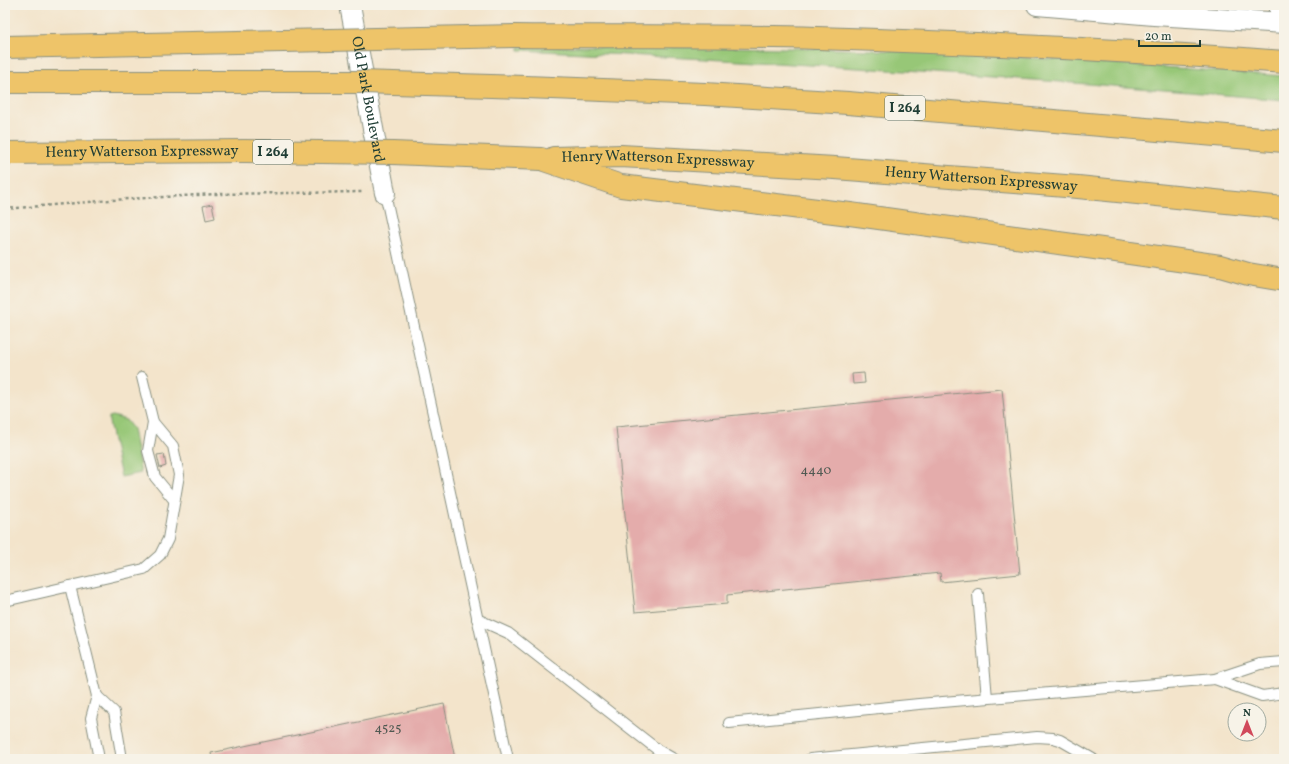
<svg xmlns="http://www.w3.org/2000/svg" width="1289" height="764" font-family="Vollkorn,serif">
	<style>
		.green { fill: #97c777; stroke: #5b8256 }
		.building { fill: #e4acab }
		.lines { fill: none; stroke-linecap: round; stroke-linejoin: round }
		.lane-casing { stroke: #899080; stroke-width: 12 }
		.street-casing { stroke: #899080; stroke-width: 22 }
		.highway-casing { stroke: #899080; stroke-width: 24 }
		.path { stroke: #899080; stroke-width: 2.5; stroke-dasharray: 3 3; stroke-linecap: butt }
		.lane { stroke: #fff; stroke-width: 10 }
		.street { stroke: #fff; stroke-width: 20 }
		.highway { stroke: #eec469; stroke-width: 22 }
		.highway-bridge-casing { stroke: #899080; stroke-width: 24; stroke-linecap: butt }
		.highway-bridge { stroke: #eec469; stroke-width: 22 }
		.labels { text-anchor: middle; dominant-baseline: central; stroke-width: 3; stroke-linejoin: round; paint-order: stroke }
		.number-label { font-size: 13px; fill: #505952 }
		.shield { fill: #f7f3e8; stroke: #60746a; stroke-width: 1 }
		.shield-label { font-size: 14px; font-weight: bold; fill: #1f3d34 }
		.street-label { font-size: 15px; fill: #1f3d34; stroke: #f7f3e8 }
	</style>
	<rect width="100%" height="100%" fill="#f7f3e8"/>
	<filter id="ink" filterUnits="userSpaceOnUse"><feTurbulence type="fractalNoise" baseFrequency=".025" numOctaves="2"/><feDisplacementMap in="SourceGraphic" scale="8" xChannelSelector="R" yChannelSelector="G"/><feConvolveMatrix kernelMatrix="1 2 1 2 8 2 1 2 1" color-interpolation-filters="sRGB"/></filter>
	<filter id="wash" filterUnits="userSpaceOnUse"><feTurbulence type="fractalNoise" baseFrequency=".012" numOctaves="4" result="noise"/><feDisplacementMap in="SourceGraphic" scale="16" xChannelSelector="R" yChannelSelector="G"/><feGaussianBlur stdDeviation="0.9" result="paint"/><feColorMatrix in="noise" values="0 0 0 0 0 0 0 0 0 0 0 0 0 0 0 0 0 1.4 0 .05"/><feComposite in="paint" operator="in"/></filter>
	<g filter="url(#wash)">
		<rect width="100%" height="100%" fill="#f3e4cb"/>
		<!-- green -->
		<g class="green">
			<path d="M584,46C698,47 812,47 926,52C1045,58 1165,67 1284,76V100C1030,78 775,61 519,50V47Z"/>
			<path d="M113,416L126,420L133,429L141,473L121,477L109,422V417Z"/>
		</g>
		<g id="blocks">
			<!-- building -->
			<g class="building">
				<path d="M212,204L215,218L206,220L203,206Z"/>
				<path d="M864,373L865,383L853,384L852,374Z"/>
				<path d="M1002,389L1020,574L941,582L940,573L727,595V604L635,612L616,427Z"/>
				<path d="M164,454L166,466L160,468L157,455Z"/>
				<path d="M444,704L455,759H212L211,753Z"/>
			</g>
		</g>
	</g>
	<g filter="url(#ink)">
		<use href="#blocks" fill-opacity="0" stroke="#899080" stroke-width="1"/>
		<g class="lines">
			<defs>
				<g id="lane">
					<path d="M1275,5V22"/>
					<path d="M385,193L508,759"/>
					<path d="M142,377L153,422L148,451L155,477L174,500"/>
					<path d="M70,586L97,696L91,718L99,759"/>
					<path d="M978,594L987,698"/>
					<path d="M5,601L144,569L160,555L168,539L179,475L173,446L153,422"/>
					<path d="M477,619L508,633L658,750L674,759"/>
					<path d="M1215,679L1262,696L1284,693"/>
					<path d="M97,696L114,712L122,759"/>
					<path d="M729,723L919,704L1215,679L1260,664L1284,662"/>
					<path d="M810,759L1037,737L1053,738L1060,740L1093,759"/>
				</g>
				<g id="street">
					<path id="s1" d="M350,5L385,193"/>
					<path d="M1037,5L1154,15L1284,23"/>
				</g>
				<g id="highway">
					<path d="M515,36C616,37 716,35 817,38C973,43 1129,50 1284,62"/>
					<path d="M526,87L705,94L848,103L1284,141"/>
					<path id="s2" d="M554,158L621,156L835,168L1078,187L1284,208"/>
					<path d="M541,159L621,186L850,214L1109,250L1220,266L1248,274L1284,280"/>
				</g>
			</defs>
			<!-- lane casing -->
			<use href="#lane" class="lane-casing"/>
			<!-- street casing -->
			<use href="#street" class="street-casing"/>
			<!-- highway casing -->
			<use href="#highway" class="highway-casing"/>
			<!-- path -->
			<path class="path" d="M5,209L111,200L216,194L364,192"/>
			<!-- lane -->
			<use href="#lane" class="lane"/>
			<!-- street -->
			<use href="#street" class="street"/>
			<!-- highway -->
			<use href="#highway" class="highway"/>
			<defs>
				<g id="highway-bridge">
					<path d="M5,47L515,36"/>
					<path d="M5,82H361L526,87"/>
					<path id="s3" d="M5,153L245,151L393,153L541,159"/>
				</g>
			</defs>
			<!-- highway-bridge casing -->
			<use href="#highway-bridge" class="highway-bridge-casing"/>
			<!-- highway-bridge -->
			<use href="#highway-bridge" class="highway-bridge"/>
		</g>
	</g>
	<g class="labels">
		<!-- number labels -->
		<g class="number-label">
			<text x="816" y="471">4440</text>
			<text x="388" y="729">4525</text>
		</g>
		<!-- shield labels -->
		<g class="shield">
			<rect x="885" y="96" width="40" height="24" rx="3"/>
			<rect x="253" y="140" width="40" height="24" rx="3"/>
		</g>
		<g class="shield-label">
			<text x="905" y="108">I 264</text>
			<text x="273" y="152">I 264</text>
		</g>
		<!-- street labels -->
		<g class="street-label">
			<text stroke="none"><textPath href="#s1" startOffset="96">Old Park Boulevard</textPath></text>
			<text stroke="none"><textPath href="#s3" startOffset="137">Henry Watterson Expressway</textPath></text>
			<text stroke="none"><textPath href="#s2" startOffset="104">Henry Watterson Expressway</textPath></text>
			<text stroke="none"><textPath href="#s2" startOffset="428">Henry Watterson Expressway</textPath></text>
		</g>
	</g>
	<!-- margin -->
	<rect width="1289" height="764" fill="none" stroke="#f7f3e8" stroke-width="20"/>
	<!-- north arrow -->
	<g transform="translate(1247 722)"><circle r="19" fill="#f7f3e8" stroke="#a1aaa0"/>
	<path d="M0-3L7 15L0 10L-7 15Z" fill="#d1495b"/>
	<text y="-6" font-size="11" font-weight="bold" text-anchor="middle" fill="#1f3d34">N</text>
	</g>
	<!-- scale -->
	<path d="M1139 40v6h61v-6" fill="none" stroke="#1f3d34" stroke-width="2"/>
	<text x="1145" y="40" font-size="12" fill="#1f3d34" stroke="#f7f3e8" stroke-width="3" paint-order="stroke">20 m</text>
</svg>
